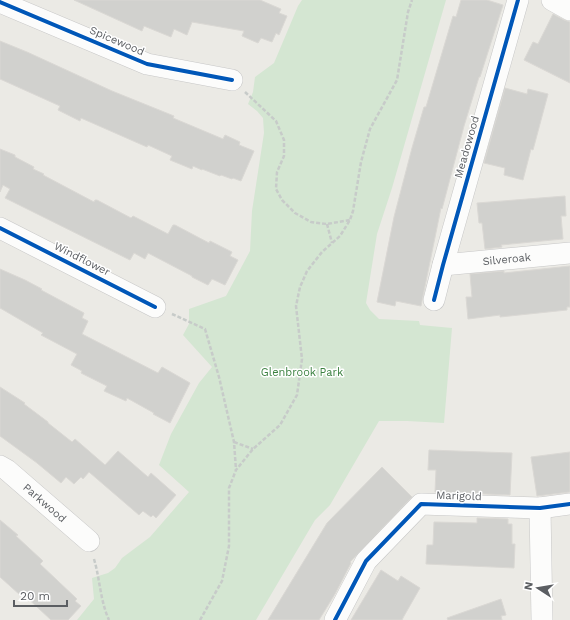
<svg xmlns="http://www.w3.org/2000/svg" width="570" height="620" font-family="'Work Sans',sans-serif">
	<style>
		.green { fill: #d4e6d2 }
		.building { fill: #d1d1ce; stroke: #dad8d4 }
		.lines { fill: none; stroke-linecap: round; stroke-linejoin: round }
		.minor-casing { stroke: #c7c7c7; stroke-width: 22 }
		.path { stroke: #c7cbc9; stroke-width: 2.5; stroke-dasharray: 4 2; stroke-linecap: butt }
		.minor { stroke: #fcfcfb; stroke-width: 21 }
		.cycleway-casing { stroke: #fff; stroke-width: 6 }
		.cycleway { stroke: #0057b8; stroke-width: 4 }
		.labels { text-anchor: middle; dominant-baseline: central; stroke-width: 3; stroke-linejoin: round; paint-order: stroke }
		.street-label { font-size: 11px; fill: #5b5e62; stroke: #fff }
		.park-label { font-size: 11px; fill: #3b8140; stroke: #fff }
	</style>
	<rect width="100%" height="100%" fill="#ebeae5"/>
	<!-- green -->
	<path class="green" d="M302,0H446L392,188L377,234L366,303L370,310L379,319L419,321L420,325L452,328L444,423L407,421H379L330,505L315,520L256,620H77L94,599L92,578L108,573L115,568L122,558L150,537L189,492L159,465L171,434L199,383L212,367L183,335L189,324V309L226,296L250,251L252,211L264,133L263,118L257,111L248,104L253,92L255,77L274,63L298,6Z"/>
	<!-- building -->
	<g class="building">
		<path d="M74,0H260L281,9L279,13L287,16L279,35L276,33L272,42L261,38L258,43L242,36L244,31L192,22L187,35L174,29L171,37L144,26L142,31Z"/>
		<path d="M461,0H487L503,5L480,77H479L464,126L442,209L441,208L421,306L396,301L395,306L377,302L394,217L412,148L424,107H426L453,16L456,17Z"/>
		<path d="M553,14L564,20L570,22V83L524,60L533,42L538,44Z"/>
		<path d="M0,41L27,52L112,91L174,116L173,118L223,139L225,135L240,142L239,145L254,151L241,181L233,178L232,179L221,175L220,176L202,169V170L193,166L192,169L170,160L172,156L148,145L147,147L81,118L80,121L58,110L60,106L0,79Z"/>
		<path d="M505,88L527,94L528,89L548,94L533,150L531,149L523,180L504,175L505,168L484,163Z"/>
		<path d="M0,149L15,155V157L34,167L33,169L44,174L43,175L94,202L95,200H97L131,218L133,216L168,234L173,225H175L209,243L210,241L232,252L230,256L238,260L225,285L212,279L208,285L192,277V276L148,253L145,259L134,253L130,260L5,198L10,189L3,185L0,192Z"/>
		<path d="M565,196L566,216H561L563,239L501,245L502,247L485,249L482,223H479L477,203Z"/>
		<path d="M570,266V307H567V310L500,317V315L468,319L466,297H472L470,274L504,271V273Z"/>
		<path d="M0,269L25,280L42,289L41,290L84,313L82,318L88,321L82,334L158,373L162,367L190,383L170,423L153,414L154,413L127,398L126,401L104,391L107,386L81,373L82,371L71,365L77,354L41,335L43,333L0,308Z"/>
		<path d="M0,387L25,403L24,404L48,422V423L72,442L75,439L105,465L118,451L148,477L151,473L176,495L156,518L153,515L151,517L143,511L139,515L89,472L83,479L81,477L74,484L66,477L61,483L37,463L0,436Z"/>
		<path d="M429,450L512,453L510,495L435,492L436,470H428Z"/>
		<path d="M570,452V492L537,496L531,457Z"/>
		<path d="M382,467L412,497L350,562L351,563L335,594L319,620H268L327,523Z"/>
		<path d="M477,518L508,519V524H512V544H515L514,568L426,564L427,545H433L434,522L477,523Z"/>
		<path d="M0,520L18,535L16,536L43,561L40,564L77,599L75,601L81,606L68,620H51L22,593L20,595L0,577Z"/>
		<path d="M381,570L398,581L401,576L420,588L404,616L402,620H351Z"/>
		<path d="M501,599L506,615L501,616L502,620H448L447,618Z"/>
	</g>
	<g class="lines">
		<defs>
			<g id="minor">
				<path d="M552,0L570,10"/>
				<path d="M0,2L147,64L232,80"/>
				<path d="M0,228L155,307"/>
				<path id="s1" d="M443,265L570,253"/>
				<path d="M434,300L443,265L518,0"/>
				<path id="s2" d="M0,466L7,470L89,541"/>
				<path d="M540,508L542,620"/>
				<path d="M335,620L366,561L421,504L540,508L570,504"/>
			</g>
		</defs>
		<!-- minor casing -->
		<use href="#minor" class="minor-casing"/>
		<!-- path -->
		<g class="path">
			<path d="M245,92L276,121L284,140V156L277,172L276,189L282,200L295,213L311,222L327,224L350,220"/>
			<path d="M327,224L332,243"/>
			<path d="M172,314L205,329L219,377L234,442L236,470"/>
			<path d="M234,442L253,449"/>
			<path d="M94,559C100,579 100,600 109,620"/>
			<path d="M200,620L222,581L229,546V488L236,470L253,449L280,425L297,395L302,359L296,306L300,287L307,271L322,252L340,236L350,220L353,211L361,162L370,129L397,80L408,12L412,0"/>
		</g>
		<!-- minor -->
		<use href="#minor" class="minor"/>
		<defs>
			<g id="cycleway">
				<path d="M0,2L147,64L232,80"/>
				<path d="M0,228L155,307"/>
				<path d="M434,300L443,265L518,0"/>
				<path d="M335,620L366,561L421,504L540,508L570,504"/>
			</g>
		</defs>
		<!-- cycleway casing -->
		<use href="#cycleway" class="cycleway-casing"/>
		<!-- cycleway -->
		<use href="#cycleway" class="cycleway"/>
	</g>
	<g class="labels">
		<!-- street labels -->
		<g class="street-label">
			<text transform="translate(117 41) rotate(23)">Spicewood</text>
			<text transform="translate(467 147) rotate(-74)">Meadowood</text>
			<text transform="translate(82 259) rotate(27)">Windflower</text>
			<text stroke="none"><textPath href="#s1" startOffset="64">Silveroak</textPath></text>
			<text transform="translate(459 496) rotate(2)">Marigold</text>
			<text stroke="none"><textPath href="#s2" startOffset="58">Parkwood</textPath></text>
		</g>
		<!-- park labels -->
		<g class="park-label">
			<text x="302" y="372">Glenbrook Park</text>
		</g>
	</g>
	<!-- north arrow -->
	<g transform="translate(538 588) rotate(282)" stroke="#ffffff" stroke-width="3" paint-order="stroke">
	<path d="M0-3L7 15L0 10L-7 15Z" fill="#5b5e62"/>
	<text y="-6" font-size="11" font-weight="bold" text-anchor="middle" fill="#5b5e62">N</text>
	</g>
	<!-- scale -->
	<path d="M14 600v6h53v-6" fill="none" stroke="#5b5e62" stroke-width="2"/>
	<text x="20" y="600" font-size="12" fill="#5b5e62" stroke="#ffffff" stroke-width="3" paint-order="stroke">20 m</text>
</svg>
